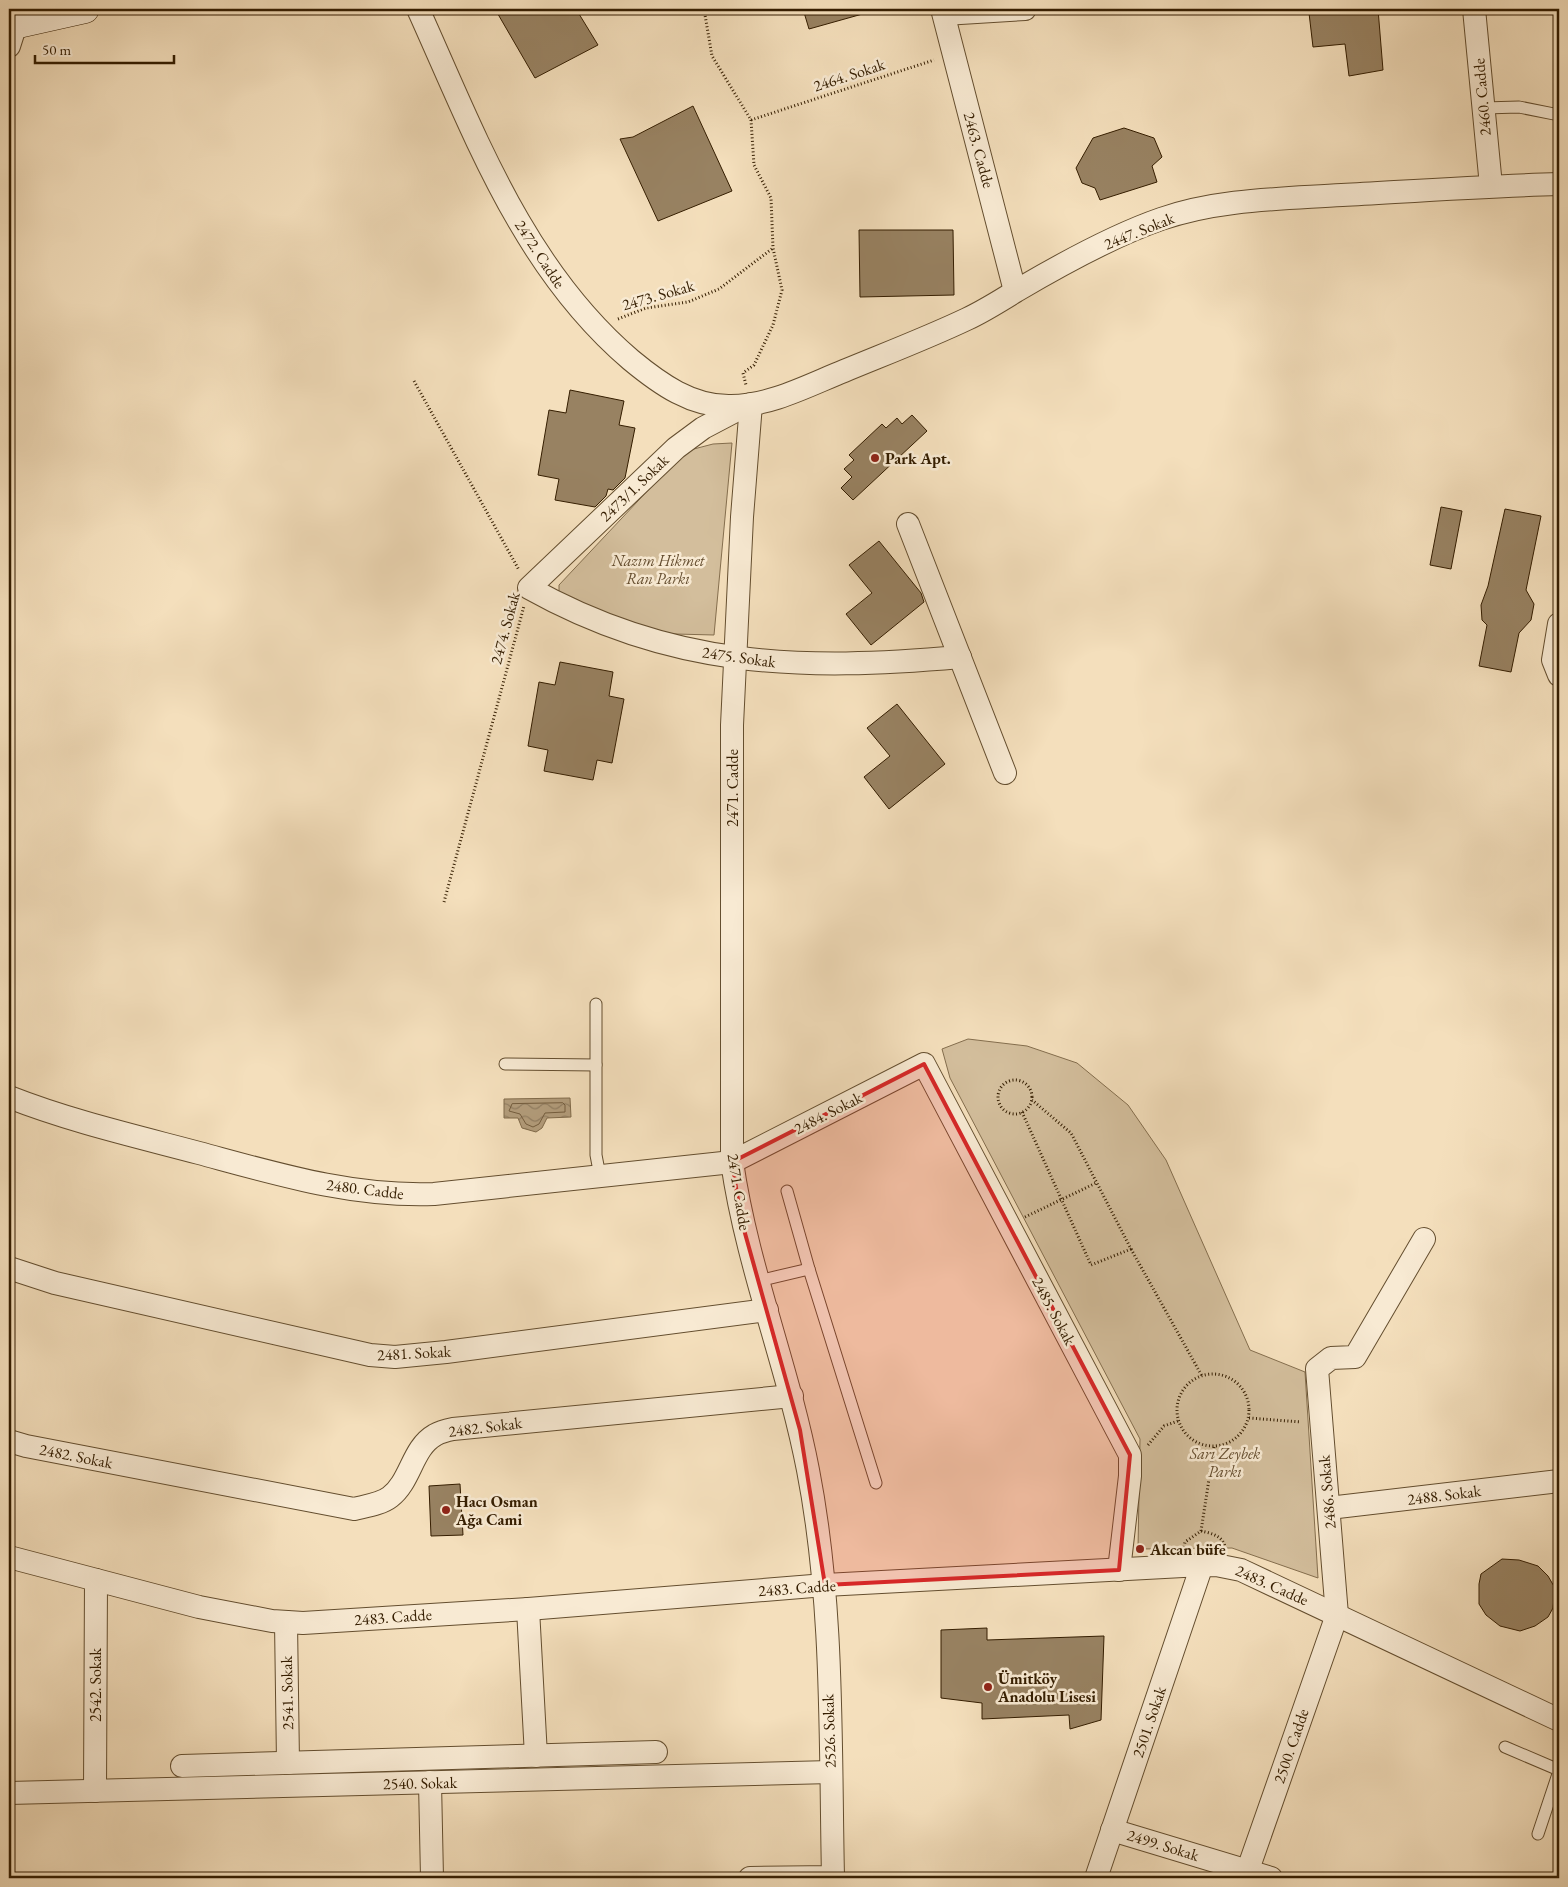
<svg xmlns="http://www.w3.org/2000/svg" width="1568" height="1887" font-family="'EB Garamond',serif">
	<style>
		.green { fill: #d3be9c; stroke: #846e4e }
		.water { fill: url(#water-waves); stroke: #806a4a }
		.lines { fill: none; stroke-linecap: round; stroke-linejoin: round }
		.shore { stroke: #745d3e; stroke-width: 1 }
		.building { fill: #988262; stroke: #341d00 }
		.service-casing { stroke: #644e2f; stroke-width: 13 }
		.minor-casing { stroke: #644e2f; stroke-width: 24 }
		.secondary-casing { stroke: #341d00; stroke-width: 29 }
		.path { stroke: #341d00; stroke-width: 3; stroke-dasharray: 1 2.5; stroke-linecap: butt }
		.service { stroke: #f8ead3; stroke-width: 11 }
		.minor { stroke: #f8ead3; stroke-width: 22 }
		.secondary { stroke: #f8ead3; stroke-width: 28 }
		.marked { fill: #d62828; fill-opacity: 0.2; stroke: #d62828; stroke-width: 4; stroke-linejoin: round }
		.poi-dot { fill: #8f2418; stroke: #f8ead3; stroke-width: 2 }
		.labels { text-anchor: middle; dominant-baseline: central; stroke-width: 5; stroke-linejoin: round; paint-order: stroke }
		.street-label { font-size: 16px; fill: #341d00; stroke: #f8ead3 }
		.poi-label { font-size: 16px; font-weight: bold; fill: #341d00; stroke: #f8ead3; text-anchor: start }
		.park-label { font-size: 16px; font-style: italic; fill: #644d2f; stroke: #f8ead3 }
	</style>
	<defs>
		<pattern id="water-waves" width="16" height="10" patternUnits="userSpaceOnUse" patternTransform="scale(1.25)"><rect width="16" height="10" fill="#b39d7c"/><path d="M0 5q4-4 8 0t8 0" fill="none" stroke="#927f63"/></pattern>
	</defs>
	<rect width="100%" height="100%" fill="#f4dfbc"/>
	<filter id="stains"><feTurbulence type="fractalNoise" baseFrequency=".004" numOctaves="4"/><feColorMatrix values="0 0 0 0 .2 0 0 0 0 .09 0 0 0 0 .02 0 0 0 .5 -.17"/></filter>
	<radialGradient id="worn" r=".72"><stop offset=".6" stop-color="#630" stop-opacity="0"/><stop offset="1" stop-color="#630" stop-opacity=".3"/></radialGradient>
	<!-- green -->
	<g class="green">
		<path d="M732,443L714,635L675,634L636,629L559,594V585L669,468L690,450L713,444Z"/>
		<path d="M968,1039L1027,1046L1077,1063L1128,1105L1166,1160L1250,1350L1305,1372L1318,1578L1232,1548L1138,1549L1140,1439L950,1078L942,1049Z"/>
	</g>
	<!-- water -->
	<path class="water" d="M570,1098L571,1117L547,1118L542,1128L536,1132L522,1128L518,1118H504V1099Z"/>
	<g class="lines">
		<!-- shore -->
		<path class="shore" d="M563,1103L565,1105V1112L545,1113L539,1124L533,1127L526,1124L520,1114L509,1111L512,1104Z"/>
	</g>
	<!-- building -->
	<g class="building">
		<path d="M495,9H576L598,45L535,78Z"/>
		<path d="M803,9H865L866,13L809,29Z"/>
		<path d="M1347,9H1378L1383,70L1349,76L1345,44L1313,47L1309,13Z"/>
		<path d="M693,106L732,191L658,221L620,139L633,137Z"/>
		<path d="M1124,128L1154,138L1162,157L1152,166L1157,182L1100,200L1095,188L1082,183L1076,168L1093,138Z"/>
		<path d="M859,230H953L954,295L860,297Z"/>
		<path d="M570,390L624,401L619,425L635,428L625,478L613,490L608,489L606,496L595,507L555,500L559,479L538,475L549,410L566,413Z"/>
		<path d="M912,415L927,431L853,500L841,488L852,477L844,469L854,460L849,455L882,424L886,428L897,418L902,424Z"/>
		<path d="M1441,507L1462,511L1451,569L1430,565Z"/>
		<path d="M1505,509L1541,516L1526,590L1534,604L1531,620L1519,633L1511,672L1479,666L1487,625L1482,620L1481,605L1488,586Z"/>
		<path d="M879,541L921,593L924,602L871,645L846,614L872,593L849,565Z"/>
		<path d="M560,662L613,672L609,696L624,699L612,763L597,760L593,780L544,771L548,750L528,746L539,682L555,685Z"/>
		<path d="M897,704L945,764L889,809L864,777L890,756L867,728Z"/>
		<path d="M460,1484L463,1535L431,1536L429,1486Z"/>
		<path d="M1502,1559L1519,1560L1538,1566L1548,1576L1555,1588L1553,1608L1548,1617L1535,1626L1520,1631L1500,1626L1486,1615L1479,1604V1584L1481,1574Z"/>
		<path d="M987,1628V1640L1104,1636L1101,1720L1070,1729L1069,1715L982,1719V1703L941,1698V1630Z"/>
	</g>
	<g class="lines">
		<defs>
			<g id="service">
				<path d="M1484,108L1519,107L1559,115"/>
				<path d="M596,1004V1155L600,1176"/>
				<path d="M505,1064L596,1065"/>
				<path d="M787,1191L809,1269L876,1483"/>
				<path d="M758,1281L809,1269"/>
				<path d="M1505,1747L1559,1770"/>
				<path d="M1538,1834L1559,1771"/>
			</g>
			<g id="minor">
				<path d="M418,9C475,135 523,268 631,360C660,384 692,407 731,406C770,406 809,385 844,371C885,354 927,338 967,319C984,311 1000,301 1016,291C1060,265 1112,236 1161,219C1218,199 1282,199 1342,195C1414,191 1487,186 1559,184"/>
				<path d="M942,9L1015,291"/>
				<path d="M1474,9L1491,186"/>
				<path d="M944,14L1025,9"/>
				<path d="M9,46L16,24"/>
				<path d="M743,407L703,428L676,448L529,588C672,668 802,671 960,657"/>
				<path d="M908,524L1005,773"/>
				<path d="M1559,624L1553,660L1559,675"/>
				<path d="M9,1097C70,1121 135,1136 199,1153C277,1174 352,1197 434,1194L732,1162L924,1064L1130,1455V1476L1119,1570"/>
				<path d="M9,1268L55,1283L370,1355L395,1357L446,1352L767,1310"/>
				<path d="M9,1441L26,1446L354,1509C366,1506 381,1504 390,1497C411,1481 412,1448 435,1435C440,1432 448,1430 453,1429L792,1396"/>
				<path d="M1329,1508L1559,1481"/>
				<path d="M9,1557L199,1607L272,1621L303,1623L528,1609L825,1585L1183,1566L1216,1565L1241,1570L1559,1720"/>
				<path d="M528,1609L536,1756"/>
				<path d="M286,1622L288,1763"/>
				<path d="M182,1766L656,1752"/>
				<path d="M430,1782L432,1878"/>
				<path d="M95,1791L96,1580"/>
				<path d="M9,1793L831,1772"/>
				<path d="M1112,1830L1271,1878"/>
				<path d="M750,1878L833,1877C830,1741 834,1604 808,1470C788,1366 747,1267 732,1162V725L742,517L751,404"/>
				<path d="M1096,1878L1202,1565"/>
				<path d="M1245,1878L1337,1615L1317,1369L1331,1358L1355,1357L1424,1239"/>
			</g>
			<path id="secondary" d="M9,26L85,9"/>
		</defs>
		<!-- service casing -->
		<use href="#service" class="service-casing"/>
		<!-- minor casing -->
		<use href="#minor" class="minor-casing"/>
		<!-- secondary casing -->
		<use href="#secondary" class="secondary-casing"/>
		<!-- path -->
		<g class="path">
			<path d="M704,9L712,56L751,120L754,165L771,198L773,248L782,290L773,325L754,365L743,373L746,385"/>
			<path d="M751,120L934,60"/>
			<path d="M618,319L646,308L688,302L719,289L773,248"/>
			<path d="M414,381L519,570"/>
			<path d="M444,902L524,606"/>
			<circle cx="1015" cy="1097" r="17"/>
			<path d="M1022,1112L1091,1265L1131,1249L1071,1133L1032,1100"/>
			<path d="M1025,1217L1096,1183"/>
			<path d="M1131,1249L1202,1376"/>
			<circle cx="1213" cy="1410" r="36"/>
			<path d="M1249,1418L1301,1422"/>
			<path d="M1148,1445L1164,1426L1178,1421"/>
			<path d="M1201,1531C1211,1533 1223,1536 1225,1547"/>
			<path d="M1184,1547L1185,1542L1201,1531L1214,1447"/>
		</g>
		<!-- service -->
		<use href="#service" class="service"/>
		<!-- minor -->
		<use href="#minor" class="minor"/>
		<!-- secondary -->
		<use href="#secondary" class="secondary"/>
	</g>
	<!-- marked area -->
	<path class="marked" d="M924,1064L1130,1455L1119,1570L825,1585L800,1430L741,1219L732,1162Z"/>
	<!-- markers -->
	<g class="poi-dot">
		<circle cx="875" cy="458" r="5"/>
		<circle cx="446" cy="1510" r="5"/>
		<circle cx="1140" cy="1549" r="5"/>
		<circle cx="988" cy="1687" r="5"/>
	</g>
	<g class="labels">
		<!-- street labels -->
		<g class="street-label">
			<text transform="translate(849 75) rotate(-18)">2464. Sokak</text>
			<text transform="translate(1482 97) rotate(-95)">2460. Cadde</text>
			<text transform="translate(979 150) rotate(75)">2463. Cadde</text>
			<text transform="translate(1139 231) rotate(-22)">2447. Sokak</text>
			<text transform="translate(540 254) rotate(57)">2472. Cadde</text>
			<text transform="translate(658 295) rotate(-16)">2473. Sokak</text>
			<text transform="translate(634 488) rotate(-44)">2473/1. Sokak</text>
			<text transform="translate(505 628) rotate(-75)">2474. Sokak</text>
			<text transform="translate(739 657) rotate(8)">2475. Sokak</text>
			<text transform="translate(732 788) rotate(-90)">2471. Cadde</text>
			<text transform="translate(828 1113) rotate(-27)">2484. Sokak</text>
			<text transform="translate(365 1189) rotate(7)">2480. Cadde</text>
			<text transform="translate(739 1192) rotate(81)">2471. Cadde</text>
			<text transform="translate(1054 1311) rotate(62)">2485. Sokak</text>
			<text transform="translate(414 1353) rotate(-3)">2481. Sokak</text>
			<text transform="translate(485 1427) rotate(-7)">2482. Sokak</text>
			<text transform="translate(76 1456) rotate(11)">2482. Sokak</text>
			<text transform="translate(1327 1492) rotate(-95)">2486. Sokak</text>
			<text transform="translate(1444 1495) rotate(-7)">2488. Sokak</text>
			<text transform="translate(1272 1585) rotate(24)">2483. Cadde</text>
			<text transform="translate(797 1588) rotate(-4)">2483. Cadde</text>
			<text transform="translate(393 1617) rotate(-4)">2483. Cadde</text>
			<text transform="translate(95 1685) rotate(-90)">2542. Sokak</text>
			<text transform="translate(287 1693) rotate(-91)">2541. Sokak</text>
			<text transform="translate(1149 1722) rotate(-71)">2501. Sokak</text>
			<text transform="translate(829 1731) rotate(-92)">2526. Sokak</text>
			<text transform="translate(1291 1746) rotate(-71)">2500. Cadde</text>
			<text transform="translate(420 1783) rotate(-1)">2540. Sokak</text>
			<text transform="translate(1163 1845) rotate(17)">2499. Sokak</text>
		</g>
		<!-- poi labels -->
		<g class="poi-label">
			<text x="885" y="458">Park Apt.</text>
			<text x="456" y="1501">Hacı Osman<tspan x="456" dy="18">Ağa Cami</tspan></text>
			<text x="1150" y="1549">Akcan büfe</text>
			<text x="998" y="1678">Ümitköy<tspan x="998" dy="18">Anadolu Lisesi</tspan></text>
		</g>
		<!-- park labels -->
		<g class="park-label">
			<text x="658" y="560">Nazım Hikmet<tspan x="658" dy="18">Ran Parkı</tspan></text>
			<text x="1225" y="1453">Sarı Zeybek<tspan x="1225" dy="18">Parkı</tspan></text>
		</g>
	</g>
	<!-- margin -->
	<rect width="1568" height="1887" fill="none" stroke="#f4dfbc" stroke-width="30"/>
	<rect x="10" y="10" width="1548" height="1867" fill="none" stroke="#341d00" stroke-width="2.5"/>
	<rect x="15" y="15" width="1538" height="1857" fill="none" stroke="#341d00"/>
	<!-- scale -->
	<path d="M35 55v8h139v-8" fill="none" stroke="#341d00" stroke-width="2.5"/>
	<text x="42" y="55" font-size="15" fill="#341d00" stroke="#f8ead3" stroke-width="4" paint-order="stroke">50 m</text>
	<rect width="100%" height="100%" filter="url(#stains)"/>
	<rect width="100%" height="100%" fill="url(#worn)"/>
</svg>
